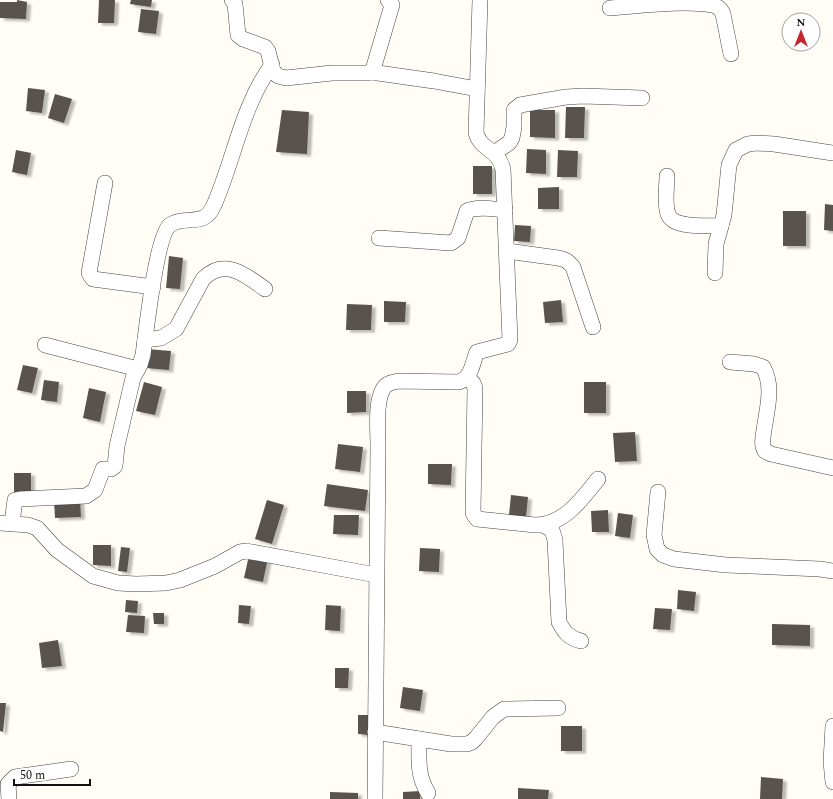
<svg xmlns="http://www.w3.org/2000/svg" width="833" height="799" font-family="Spectral,serif">
	<style>
		.building { fill: #5a524d; filter: url(#shadow) }
		.lines { fill: none; stroke-linecap: round; stroke-linejoin: round }
		.minor-casing { stroke: #444; stroke-width: 16 }
		.minor { stroke: #fff; stroke-width: 15 }
	</style>
	<defs>
		<filter id="shadow"><feDropShadow dx="4" dy="2.5" stdDeviation="1" flood-color="#0004"/></filter>
	</defs>
	<rect width="100%" height="100%" fill="#fffdf5"/>
	<!-- building -->
	<g class="building">
		<path d="M17,0L27,2L26,19L0,18V2H17Z"/>
		<path d="M99,0H115L114,23H98Z"/>
		<path d="M131,0H152L151,7L130,4Z"/>
		<path d="M141,9L159,11L156,34L138,32Z"/>
		<path d="M28,88L45,90L42,113L26,111Z"/>
		<path d="M55,94L72,99L64,123L48,118Z"/>
		<path d="M566,107H585L584,138H565Z"/>
		<path d="M282,110L309,112L307,154L276,152Z"/>
		<path d="M530,110H555V138L530,137Z"/>
		<path d="M527,149L546,150V174L526,173Z"/>
		<path d="M16,150L31,153L27,175L12,172Z"/>
		<path d="M558,150L578,151L577,177H557Z"/>
		<rect x="473" y="166" width="19" height="28"/>
		<path d="M559,187V209H538V188Z"/>
		<path d="M825,204L833,205V231L824,230Z"/>
		<rect x="783" y="211" width="23" height="35"/>
		<path d="M515,225L531,226L530,242L514,241Z"/>
		<path d="M169,256L183,258L180,289L166,288Z"/>
		<path d="M561,300L563,322L545,323L543,302Z"/>
		<path d="M384,301L406,302L405,322H384Z"/>
		<path d="M347,304L372,305L371,330H346Z"/>
		<path d="M147,349L171,351L169,370L146,368Z"/>
		<path d="M23,365L38,368L32,393L17,390Z"/>
		<path d="M44,380L59,382L57,402L41,400Z"/>
		<path d="M144,382L162,387L155,415L136,411Z"/>
		<rect x="584" y="382" width="22" height="31"/>
		<path d="M89,388L106,392L100,422L83,418Z"/>
		<path d="M347,391H366V412L347,413Z"/>
		<path d="M635,432L637,461L615,462L613,433Z"/>
		<path d="M338,444L363,447L360,472L335,469Z"/>
		<path d="M428,464H452L451,485L428,484Z"/>
		<rect x="14" y="473" width="17" height="20"/>
		<path d="M327,484L368,490L365,511L324,506Z"/>
		<path d="M511,495L528,497L526,517L509,515Z"/>
		<path d="M80,499L81,517L55,518L54,500Z"/>
		<path d="M267,500L284,505L272,544L255,539Z"/>
		<path d="M608,510L609,532H592L591,511Z"/>
		<path d="M618,513L633,515L630,538L615,536Z"/>
		<path d="M334,515H359L358,535L333,534Z"/>
		<path d="M93,545H111V566L93,565Z"/>
		<path d="M121,547L130,548L127,572L118,571Z"/>
		<path d="M420,548L440,549L439,572L419,571Z"/>
		<path d="M249,555L268,558L263,582L244,578Z"/>
		<path d="M678,590L696,592L694,611L677,609Z"/>
		<path d="M126,600L138,601L137,613L125,612Z"/>
		<path d="M239,605L251,606L249,624L238,623Z"/>
		<path d="M326,605L341,606L340,631L325,630Z"/>
		<path d="M655,608L672,609L670,630L653,629Z"/>
		<path d="M153,613H164V624H154Z"/>
		<path d="M128,615L145,616L144,633L126,632Z"/>
		<path d="M772,624L810,625V646L772,645Z"/>
		<path d="M58,640L62,666L42,668L39,643Z"/>
		<path d="M335,668H349L348,688H335Z"/>
		<path d="M403,687L423,690L420,711L400,708Z"/>
		<path d="M0,703H6L3,732L0,731Z"/>
		<path d="M358,715H371L370,735L358,734Z"/>
		<rect x="561" y="726" width="21" height="25"/>
		<path d="M761,777L783,779L782,799H760Z"/>
		<path d="M518,788L549,790L548,799H518Z"/>
		<path d="M420,791V799H403V792Z"/>
		<path d="M330,792L358,793V799H330Z"/>
	</g>
	<g class="lines">
		<defs>
			<g id="minor">
				<path d="M232,0L235,4L238,35L243,39L265,47L268,51L273,71L278,76L286,78L332,73H378L434,81L477,89"/>
				<path d="M610,8C639,6 683,0 712,5C717,6 721,9 723,14L731,54"/>
				<path d="M372,73L392,5L388,0"/>
				<path d="M494,153L509,143L512,138L514,127V110L520,105L566,97L583,96L642,98"/>
				<path d="M667,176C667,187 664,203 668,214C673,229 707,225 721,226"/>
				<path d="M105,183L89,273L93,279L153,287"/>
				<path d="M379,238L451,243L458,238L467,211C477,206 493,209 505,210"/>
				<path d="M507,251L558,258C565,259 568,261 573,267L593,327"/>
				<path d="M715,273L716,244L724,215L729,165L736,150L748,144L756,143L774,144L833,153"/>
				<path d="M145,340L161,338L176,329L203,279C224,257 246,275 265,289"/>
				<path d="M45,345L138,369"/>
				<path d="M730,362L754,364L763,367C774,386 767,409 764,430C763,437 761,445 765,451L771,454L833,468"/>
				<path d="M468,378L473,383L475,388L473,513L477,519L535,525C564,525 582,499 598,479"/>
				<path d="M658,492L654,535L657,549L663,555L674,559L726,565L820,569L833,571"/>
				<path d="M0,523L28,525L37,528L57,550L93,576L118,583L136,584L166,583L180,580L215,566L240,552L246,551L376,575"/>
				<path d="M12,523L15,500L20,499L86,496L95,490L103,469H111L115,466L117,446L133,378L140,365L143,355C146,334 156,236 170,225C186,214 204,229 214,205C234,160 242,105 272,65"/>
				<path d="M543,525L552,530L555,540L559,622C564,632 569,638 581,641"/>
				<path d="M833,726L831,762L833,782"/>
				<path d="M375,732L451,744H467L472,742L476,738L493,717L504,709L558,708"/>
				<path d="M419,739C419,759 417,775 428,793"/>
				<path d="M9,799L8,784L15,777L71,769"/>
				<path d="M375,799L378,445C378,430 374,392 388,384C391,382 395,382 398,381L459,382C472,378 472,363 477,352L508,344L510,340L503,169C497,147 481,151 476,133L480,0"/>
			</g>
		</defs>
		<!-- minor casing -->
		<use href="#minor" class="minor-casing"/>
		<!-- minor -->
		<use href="#minor" class="minor"/>
	</g>
	<!-- north arrow -->
	<g transform="translate(801 32)"><circle r="19" fill="#ffffff" stroke="#a0a0a0"/>
	<path d="M0-3L7 15L0 10L-7 15Z" fill="#c4262e"/>
	<text y="-6" font-size="11" font-weight="bold" text-anchor="middle" fill="#111111">N</text>
	</g>
	<!-- scale -->
	<path d="M14 779v6h76v-6" fill="none" stroke="#111111" stroke-width="2"/>
	<text x="20" y="779" font-size="12" fill="#111111" stroke="#ffffff" stroke-width="3" paint-order="stroke">50 m</text>
</svg>
